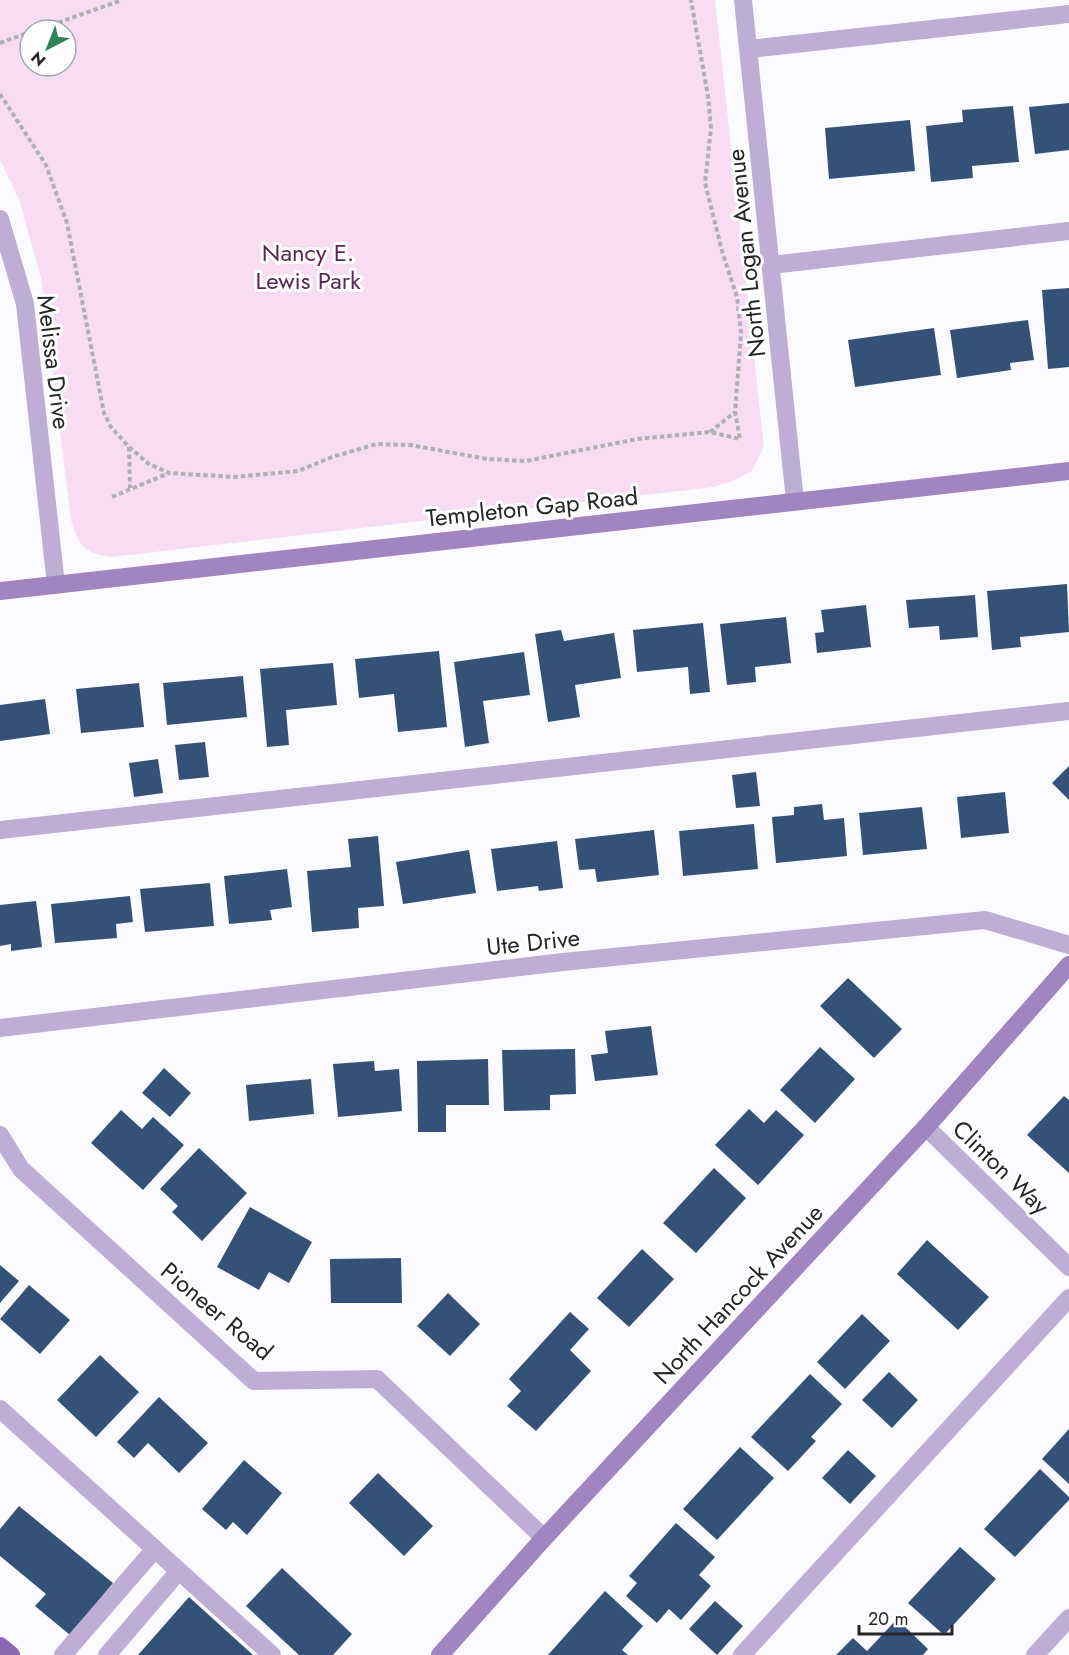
<svg xmlns="http://www.w3.org/2000/svg" width="1069" height="1655" font-family="Jost,sans-serif">
	<style>
		.green { fill: #f7dcf4; fill-rule: evenodd }
		.building { fill: #345278 }
		.lines { fill: none; stroke-linecap: round; stroke-linejoin: round }
		.path { stroke: #b0b0b3; stroke-width: 4; stroke-dasharray: 4.5 3; stroke-linecap: butt }
		.lane { stroke: #beadd5; stroke-width: 18 }
		.street { stroke: #beadd5; stroke-width: 18 }
		.secondary { stroke: #a085c0; stroke-width: 18 }
		.primary { stroke: #8a69b1; stroke-width: 18 }
		.labels { text-anchor: middle; dominant-baseline: central; stroke-width: 6; stroke-linejoin: round; paint-order: stroke }
		.park-label { font-size: 24px; fill: #5a2658; stroke: #fff }
		.street-label { font-size: 24px; fill: #262627; stroke: #fff }
	</style>
	<rect width="100%" height="100%" fill="#fbfbff"/>
	<!-- green -->
	<path class="green" d="M0,0H715L764,447L752,471L735,480L714,487L111,557C83,552 79,547 71,520L41,278L19,199L0,160ZM30,30H66V66H30Z"/>
	<!-- building -->
	<g class="building">
		<path d="M1069,103V150L1035,154L1029,107Z"/>
		<path d="M1013,106L1019,162L972,166L973,178L931,182L926,126L963,122L962,110Z"/>
		<path d="M910,120L915,171L829,179L825,128Z"/>
		<path d="M1069,288V367L1048,369L1042,290Z"/>
		<path d="M1028,320L1034,360L1010,363L1011,370L957,378L950,330Z"/>
		<path d="M934,328L941,375L855,387L848,340Z"/>
		<path d="M1067,584L1069,632L1020,637L1021,647L992,650L987,591Z"/>
		<path d="M975,595L978,637L940,640L939,626L909,628L906,600Z"/>
		<path d="M866,605L871,647L817,653L815,633L824,632L821,610Z"/>
		<path d="M786,617L791,663L755,667L756,682L727,685L720,624Z"/>
		<path d="M703,623L710,692L690,694L688,667L637,672L633,630Z"/>
		<path d="M561,630L564,641L614,633L621,678L575,685L580,717L548,722L535,634Z"/>
		<path d="M439,651L447,727L398,732L394,694L359,698L355,659Z"/>
		<path d="M524,652L530,695L483,701L489,743L465,747L454,662Z"/>
		<path d="M333,663L337,705L286,710L289,745L267,747L260,669Z"/>
		<path d="M243,676L247,717L167,725L163,683Z"/>
		<path d="M139,683L144,727L81,733L76,689Z"/>
		<path d="M45,699L50,734L0,741V705Z"/>
		<path d="M205,742L209,777L179,780L175,745Z"/>
		<path d="M158,759L163,793L134,797L129,763Z"/>
		<path d="M1069,766V800L1052,783Z"/>
		<path d="M756,772L760,806L736,808L732,775Z"/>
		<path d="M1005,792L1009,833L961,838L957,797Z"/>
		<path d="M822,804L824,820L844,818L847,856L776,863L772,817L794,815V807Z"/>
		<path d="M922,807L927,849L863,855L859,813Z"/>
		<path d="M754,824L758,869L683,876L679,831Z"/>
		<path d="M654,830L659,875L597,882L595,869L579,870L575,839Z"/>
		<path d="M378,836L384,906L358,908L359,928L312,932L307,871L351,867L348,839Z"/>
		<path d="M557,841L563,888L539,891L538,886L497,891L491,849Z"/>
		<path d="M469,850L476,893L403,904L396,862Z"/>
		<path d="M287,869L292,907L270,910L272,920L229,924L224,876Z"/>
		<path d="M210,883L214,926L145,932L140,889Z"/>
		<path d="M130,896L133,922L116,924L117,938L55,943L51,904Z"/>
		<path d="M36,901L42,947L11,951V944L0,946V905Z"/>
		<path d="M848,978L902,1029L874,1058L820,1006Z"/>
		<path d="M651,1026L658,1075L595,1081L591,1055L608,1053L605,1031Z"/>
		<path d="M820,1047L855,1079L815,1123L780,1090Z"/>
		<path d="M575,1049L576,1094L550,1095V1110L504,1111L502,1050Z"/>
		<path d="M488,1059L489,1105H446V1132H418L417,1061Z"/>
		<path d="M374,1061L375,1071L399,1069L402,1111L338,1117L333,1064Z"/>
		<path d="M164,1068L191,1093L170,1117L142,1093Z"/>
		<path d="M311,1079L314,1114L249,1121L246,1085Z"/>
		<path d="M1064,1096L1069,1100V1173L1027,1135Z"/>
		<path d="M749,1109L764,1123L776,1110L804,1135L758,1185L715,1145Z"/>
		<path d="M121,1110L142,1129L153,1117L184,1145L143,1190L91,1143Z"/>
		<path d="M199,1148L247,1193L202,1241L172,1212L178,1206L160,1189Z"/>
		<path d="M714,1168L746,1198L696,1253L663,1223Z"/>
		<path d="M250,1207L312,1242L289,1283L269,1272L259,1290L217,1267Z"/>
		<path d="M927,1240L989,1297L958,1330L897,1274Z"/>
		<path d="M642,1249L674,1279L629,1327L597,1298Z"/>
		<path d="M401,1258L402,1303H331L330,1259Z"/>
		<path d="M0,1265L19,1281L0,1303Z"/>
		<path d="M29,1285L70,1320L40,1354L0,1319Z"/>
		<path d="M448,1293L480,1324L450,1356L417,1326Z"/>
		<path d="M570,1312L589,1329L570,1350L591,1371L536,1431L507,1406L521,1391L509,1379Z"/>
		<path d="M862,1314L890,1341L845,1389L817,1362Z"/>
		<path d="M100,1355L139,1392L96,1437L57,1400Z"/>
		<path d="M889,1372L918,1400L892,1428L862,1400Z"/>
		<path d="M810,1374L842,1404L811,1437L816,1441L788,1471L751,1437Z"/>
		<path d="M159,1397L208,1443L179,1473L148,1443L134,1458L117,1442Z"/>
		<path d="M1069,1429V1484L1042,1459Z"/>
		<path d="M740,1447L774,1478L717,1540L683,1509Z"/>
		<path d="M848,1450L876,1476L850,1504L822,1478Z"/>
		<path d="M244,1460L282,1493L247,1535L233,1522L226,1530L202,1509Z"/>
		<path d="M1040,1469L1069,1497V1500L1015,1557L984,1529Z"/>
		<path d="M378,1473L433,1526L404,1556L349,1503Z"/>
		<path d="M19,1506L113,1583L70,1635L35,1606L46,1594L0,1556V1529Z"/>
		<path d="M676,1523L715,1557L699,1575L711,1586L681,1620L669,1609L657,1623L626,1596L637,1583L629,1576Z"/>
		<path d="M960,1547L996,1579L944,1635L908,1603Z"/>
		<path d="M282,1568L352,1634L333,1655H299L246,1606Z"/>
		<path d="M605,1591L643,1626L622,1650L628,1655H548Z"/>
		<path d="M189,1597L253,1655H138Z"/>
		<path d="M715,1601L743,1626L717,1655L689,1629Z"/>
		<path d="M897,1619L928,1649L923,1655H836L853,1638L867,1651Z"/>
	</g>
	<g class="lines">
		<!-- path -->
		<g class="path">
			<path d="M37,30L122,0"/>
			<path d="M0,43L30,32"/>
			<path d="M0,94L46,165L67,223L104,413L111,427L129,447L149,464L169,473L234,477L298,471L332,457L377,444L410,445L487,459L526,461L637,439L710,432L740,439L735,412L741,333L737,297L722,251L705,183L711,128L708,96L691,0"/>
			<path d="M710,432L735,412"/>
			<path d="M129,447L130,488"/>
			<path d="M112,497L169,473"/>
		</g>
		<!-- lane -->
		<g class="lane">
			<path d="M771,265L1069,231"/>
			<path d="M0,830L1069,711"/>
			<path d="M0,1409L272,1655"/>
			<path d="M63,1655L155,1549"/>
			<path d="M107,1655L179,1571"/>
			<path d="M742,1655L1069,1298"/>
		</g>
		<!-- street -->
		<g class="street">
			<path d="M743,0L795,501"/>
			<path d="M749,49L1069,14"/>
			<path d="M0,219L25,304L56,585"/>
			<path d="M0,1028L563,962L985,920L1069,945"/>
			<path d="M926,1127L1069,1267"/>
			<path d="M0,1135L21,1169L254,1381L377,1379L544,1538"/>
			<path d="M1035,1655L1069,1618"/>
		</g>
		<!-- secondary -->
		<g class="secondary">
			<path d="M0,591L1069,471"/>
			<path d="M440,1655L544,1538L926,1127L1069,965"/>
		</g>
		<!-- primary -->
		<path class="primary" d="M0,1646L11,1655"/>
	</g>
	<g class="labels">
		<!-- park labels -->
		<g class="park-label">
			<text x="308" y="252">Nancy E.<tspan x="308" dy="28">Lewis Park</tspan></text>
		</g>
		<!-- street labels -->
		<g class="street-label">
			<text transform="translate(746 253) rotate(-96)">North Logan Avenue</text>
			<text transform="translate(54 362) rotate(83)">Melissa Drive</text>
			<text transform="translate(532 507) rotate(-6)">Templeton Gap Road</text>
			<text transform="translate(533 942) rotate(-6)">Ute Drive</text>
			<text transform="translate(1001 1167) rotate(44)">Clinton Way</text>
			<text transform="translate(738 1294) rotate(-47)">North Hancock Avenue</text>
			<text transform="translate(217 1311) rotate(40)">Pioneer Road</text>
		</g>
	</g>
	<!-- north arrow -->
	<g transform="translate(48 48) rotate(222)"><circle r="28" fill="#ffffff" stroke="#a8a8a9" stroke-width="1.5"/>
	<path d="M0-4.5L10 22L0 15L-10 22Z" fill="#318457"/>
	<text y="-9" font-size="16" font-weight="bold" text-anchor="middle" fill="#262627">N</text>
	</g>
	<!-- scale -->
	<path d="M859 1625v9h93v-9" fill="none" stroke="#262627" stroke-width="3"/>
	<text x="868" y="1625" font-size="18" fill="#262627" stroke="#ffffff" stroke-width="4.5" paint-order="stroke">20 m</text>
</svg>
